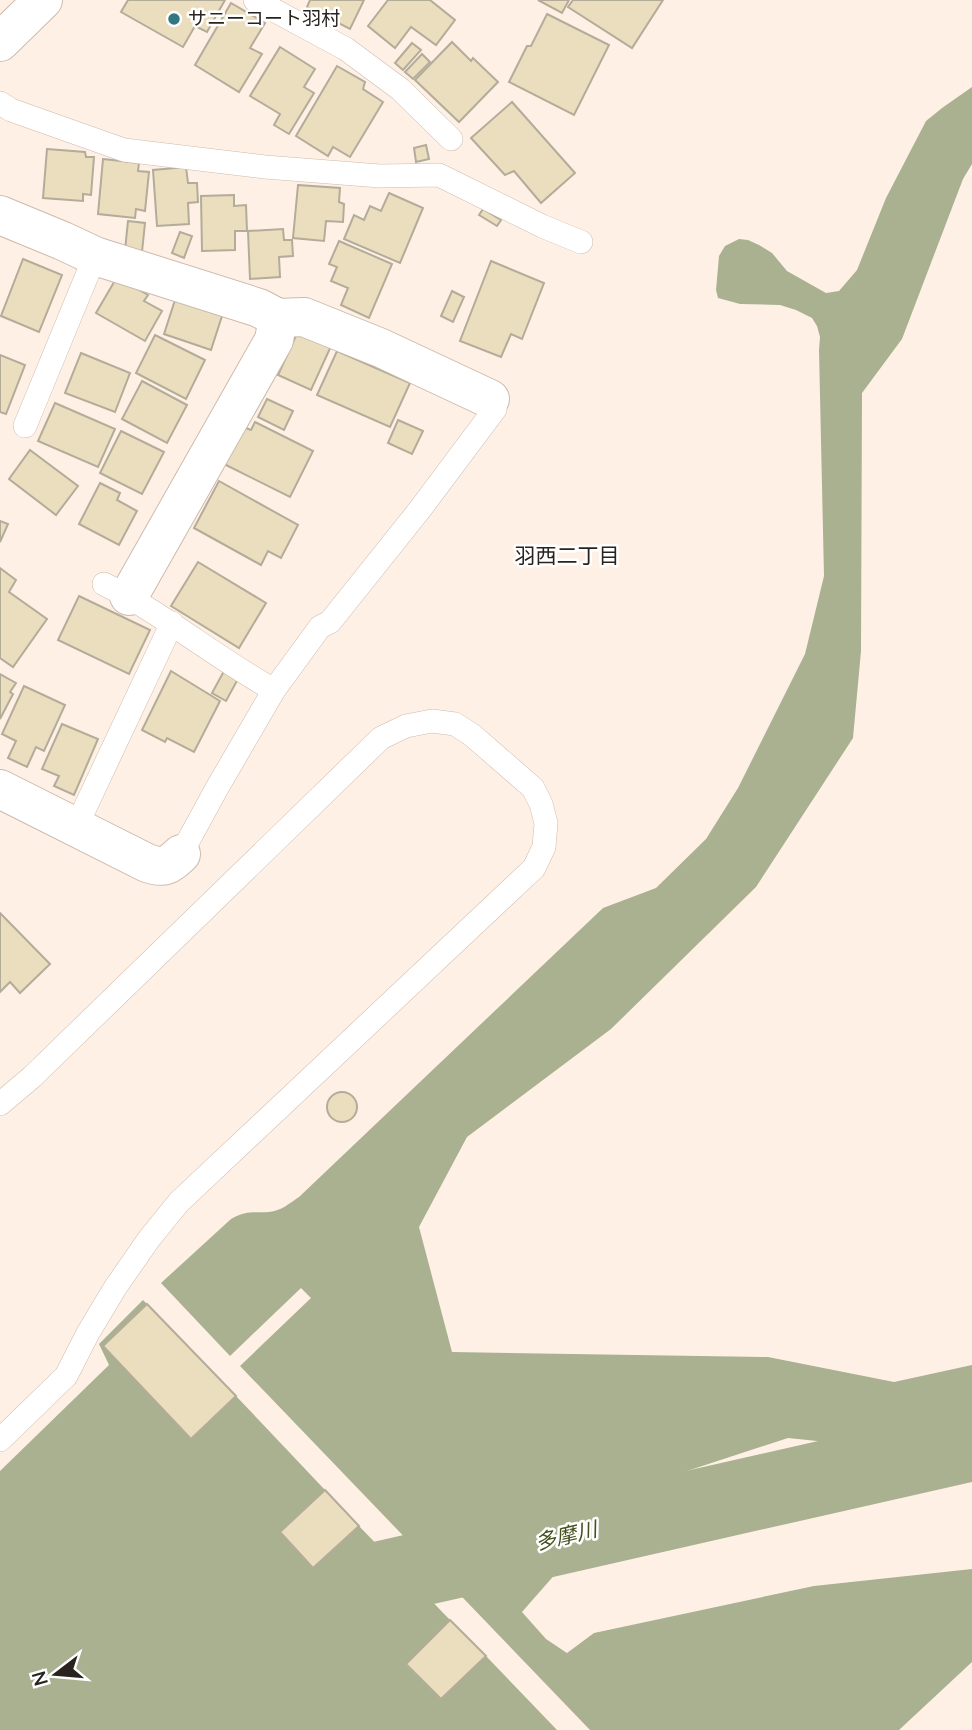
<svg xmlns="http://www.w3.org/2000/svg" width="972" height="1730" font-family="'Nunito Sans','Noto Sans JP',sans-serif">
	<style>
		.water { fill: #a9b191 }
		.lines { fill: none; stroke-linecap: round; stroke-linejoin: round }
		.river { stroke: #a9b191; stroke-width: 74 }
		.building { fill: #eadebe; stroke: #b3ac99; stroke-width: 2 }
		.service-casing { stroke: #ccbbad; stroke-width: 24 }
		.minor-casing { stroke: #ccbbad; stroke-width: 40 }
		.primary-casing { stroke: #ccbbad; stroke-width: 40 }
		.service { stroke: #fff; stroke-width: 23 }
		.minor { stroke: #fff; stroke-width: 38 }
		.primary { stroke: #fff; stroke-width: 38 }
		.poi-dot { fill: #317882; stroke: #fff; stroke-width: 2.5 }
		.labels { text-anchor: middle; dominant-baseline: central; stroke-width: 5; stroke-linejoin: round; paint-order: stroke }
		.poi-label { font-size: 19px; fill: #29231e; stroke: #fff; text-anchor: start }
		.neighbourhood-label { font-size: 21px; fill: #29231e; stroke: #fff }
		.water-label { font-size: 21px; font-style: italic; fill: #45501c; stroke: #fff }
	</style>
	<rect width="100%" height="100%" fill="#fff0e5"/>
	<!-- water -->
	<g class="water">
		<path d="M972,87V164L963,179L902,339L862,393L861,651L853,738L756,887L611,1029L467,1137L419,1227L452,1352L768,1357L894,1382L972,1365V1457L788,1438L629,1490L522,1612L546,1639L567,1653L594,1633L814,1586L972,1569V1662L899,1730H590L240,1366L311,1298L301,1288L230,1356L161,1283L231,1219C246,1210 254,1213 269,1212C281,1211 290,1203 299,1197L603,908L656,888L706,839L738,788L805,654L824,576L819,350L820,337L817,326L812,318L796,310L780,305L740,304L718,298L716,290L719,256L725,246L739,239L748,240L759,245L772,253L787,271L826,293L839,291L857,270L886,198L926,121L942,108Z"/>
		<path d="M143,1300L147,1304L103,1346L236,1396L325,1490L281,1532L313,1568L359,1526L450,1620L406,1665L441,1699L486,1656L557,1730H0V1471L109,1365L99,1344Z"/>
	</g>
	<g class="lines">
		<!-- river -->
		<path class="river" d="M215,1730L232,1706L368,1581L972,1444"/>
	</g>
	<!-- building -->
	<g class="building">
		<path d="M128,0H225L207,32L195,26L183,47L121,12Z"/>
		<path d="M310,0H364L350,29L307,7Z"/>
		<path d="M388,0H430L455,20L436,45L411,27L395,48L368,26Z"/>
		<path d="M538,0H569L562,13Z"/>
		<path d="M573,0H663L632,48L568,7Z"/>
		<path d="M231,3L265,23L250,48L262,54L239,92L195,65Z"/>
		<path d="M547,14L609,45L574,115L509,82L527,46H531Z"/>
		<path d="M452,42L471,61L473,58L498,82L459,122L415,80Z"/>
		<path d="M412,43L421,50L403,70L395,63Z"/>
		<path d="M280,47L315,69L304,87L314,93L289,134L274,125L280,114L250,96Z"/>
		<path d="M422,54L430,62L413,79L405,72Z"/>
		<path d="M337,66L365,82L363,89L383,102L350,157L333,147L328,156L296,136Z"/>
		<path d="M512,102L575,173L541,203L514,171L505,175L471,138Z"/>
		<path d="M426,145L429,159L416,162L414,148Z"/>
		<path d="M47,149L85,152L86,157H94L91,195L83,194V201L43,198Z"/>
		<path d="M103,159L139,163L138,171L149,172L145,211L136,209L135,218L98,214Z"/>
		<path d="M186,167L188,183H197L198,202L188,203L189,224L157,226L153,170Z"/>
		<path d="M298,185L340,188L339,202L344,204L343,222L326,221L324,241L293,238Z"/>
		<path d="M389,193L423,208L400,263L344,239L354,215L364,220L370,206L381,211Z"/>
		<path d="M234,195V206L246,205L247,231H235V250L202,251L201,196Z"/>
		<path d="M483,209L501,220L497,226L479,215Z"/>
		<path d="M128,221L145,223L142,252L125,250Z"/>
		<path d="M283,229L284,240H292L293,256L279,257L280,277L250,279L248,231Z"/>
		<path d="M180,232L192,236L184,258L172,253Z"/>
		<path d="M339,241L392,264L369,318L341,305L348,288L331,281L337,267L329,264Z"/>
		<path d="M23,259L62,275L39,332L1,316Z"/>
		<path d="M491,261L544,283L522,339L511,334L501,357L460,341Z"/>
		<path d="M117,277L148,295L144,301L162,311L145,341L96,313Z"/>
		<path d="M452,291L464,297L453,322L441,316Z"/>
		<path d="M176,297L223,313L211,350L164,334Z"/>
		<path d="M299,329L332,344L311,390L278,375Z"/>
		<path d="M155,335L205,360L186,399L136,373Z"/>
		<path d="M337,351L410,383L390,427L317,395Z"/>
		<path d="M81,353L130,373L115,412L65,393Z"/>
		<path d="M0,355L25,365L6,414L0,412Z"/>
		<path d="M142,381L187,405L167,443L122,419Z"/>
		<path d="M267,399L293,411L284,430L258,417Z"/>
		<path d="M55,403L115,429L98,467L38,441Z"/>
		<path d="M398,420L423,431L412,454L388,443Z"/>
		<path d="M255,422L313,451L290,497L224,464L243,427L251,430Z"/>
		<path d="M121,431L164,452L142,494L100,473Z"/>
		<path d="M30,450L78,486L56,515L9,479Z"/>
		<path d="M219,481L298,525L281,558L268,551L261,565L194,528Z"/>
		<path d="M100,483L120,493L117,500L137,511L119,545L79,524Z"/>
		<path d="M0,521L8,524L0,542Z"/>
		<path d="M198,562L266,603L239,648L171,606Z"/>
		<path d="M0,568L16,580L9,592L47,619L13,667L0,658Z"/>
		<path d="M79,596L150,630L129,674L58,640Z"/>
		<path d="M171,671L220,701L194,752L167,738L165,742L142,730Z"/>
		<path d="M224,671L238,679L226,701L212,693Z"/>
		<path d="M0,674L16,683L10,692L13,694L0,719Z"/>
		<path d="M24,686L65,705L44,751L36,747L27,767L8,758L16,741L2,734Z"/>
		<path d="M62,724L98,739L74,795L54,786L59,776L42,769Z"/>
		<path d="M0,913L50,964L20,993L10,982L0,992Z"/>
		<circle cx="342" cy="1107" r="15"/>
		<path d="M147,1304L236,1396L191,1439L103,1346Z"/>
		<path d="M325,1490L359,1526L313,1568L280,1532Z"/>
		<path d="M450,1620L486,1656L441,1699L406,1664Z"/>
	</g>
	<g class="lines">
		<defs>
			<g id="service">
				<path d="M255,0L346,49L400,89L451,139"/>
				<path d="M0,103L11,110L124,150L265,167L380,176L439,175L542,226L581,242"/>
				<path d="M25,426L95,256"/>
				<path d="M104,584C164,614 216,658 274,690"/>
				<path d="M76,827L172,623"/>
				<path d="M181,854L217,788L274,690L320,627L330,622L421,508L495,409L490,399"/>
				<path d="M0,1104L32,1077L381,738L406,726L432,721L455,724L472,735L533,788L541,804L546,823L544,847L534,868L179,1202L149,1239L115,1288L88,1333L66,1376L0,1440"/>
			</g>
			<g id="minor">
				<path d="M0,215L63,241L95,256L259,308L278,318L304,317L381,348L490,399"/>
				<path d="M129,596L274,340L278,318"/>
				<path d="M0,789L147,863C164,869 168,866 181,854"/>
			</g>
			<path id="primary" d="M0,42L43,0"/>
		</defs>
		<!-- service casing -->
		<use href="#service" class="service-casing"/>
		<!-- minor casing -->
		<use href="#minor" class="minor-casing"/>
		<!-- primary casing -->
		<use href="#primary" class="primary-casing"/>
		<!-- service -->
		<use href="#service" class="service"/>
		<!-- minor -->
		<use href="#minor" class="minor"/>
		<!-- primary -->
		<use href="#primary" class="primary"/>
	</g>
	<!-- markers -->
	<circle class="poi-dot" cx="174" cy="19" r="7"/>
	<g class="labels">
		<!-- poi labels -->
		<g class="poi-label">
			<text x="188" y="19">サニーコート羽村</text>
		</g>
		<!-- neighbourhood labels -->
		<g class="neighbourhood-label">
			<text x="567" y="556">羽西二丁目</text>
		</g>
		<!-- water labels -->
		<g class="water-label">
			<text transform="translate(566 1536) rotate(-13)">多摩川</text>
		</g>
	</g>
	<!-- north arrow -->
	<g transform="translate(56 1674) rotate(254)" stroke="#ffffff" stroke-width="5" paint-order="stroke">
	<path d="M0-5L12 26L0 18L-12 26Z" fill="#29231e"/>
	<text y="-10" font-size="19" font-weight="bold" text-anchor="middle" fill="#29231e">N</text>
	</g>
</svg>
